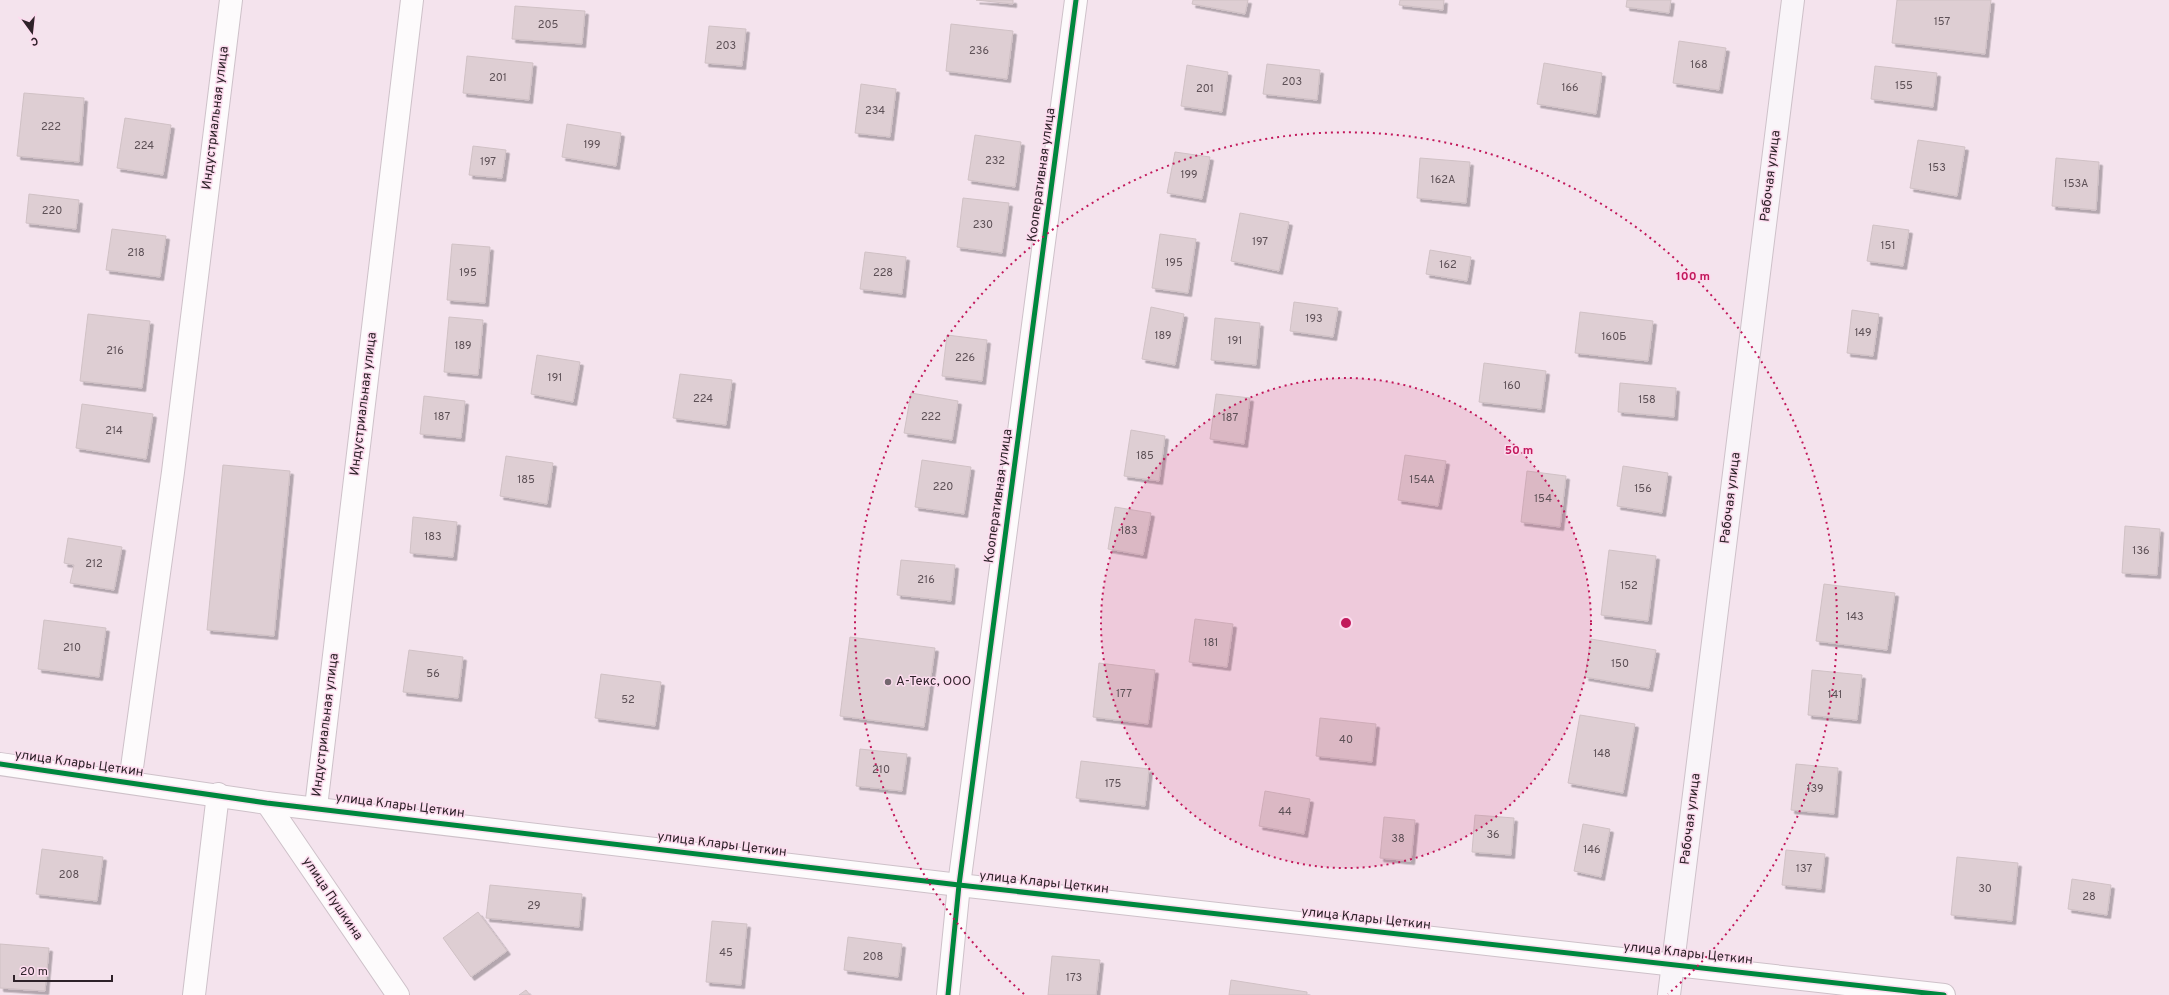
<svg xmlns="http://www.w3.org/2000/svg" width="2169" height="995" font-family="Overpass,sans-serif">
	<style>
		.building { fill: #deced3; stroke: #d0c1c5; filter: url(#shadow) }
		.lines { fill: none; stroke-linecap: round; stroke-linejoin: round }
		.minor-casing { stroke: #cec1c9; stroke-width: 24 }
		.tertiary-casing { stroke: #cec1c9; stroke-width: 24 }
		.secondary-casing { stroke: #cec1c9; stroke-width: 24 }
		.minor { stroke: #fdfbfc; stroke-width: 22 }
		.tertiary { stroke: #fdfbfc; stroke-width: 22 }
		.secondary { stroke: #f9f5f9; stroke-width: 22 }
		.cycleway-casing { stroke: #fcdbee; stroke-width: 8 }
		.cycleway { stroke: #00873e; stroke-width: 5 }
		.ring { fill: none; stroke: #c2185b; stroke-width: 2; stroke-dasharray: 2 4 }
		.poi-dot { fill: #73666e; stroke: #fcdbee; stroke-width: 1.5 }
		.labels { text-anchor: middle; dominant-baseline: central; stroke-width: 3; stroke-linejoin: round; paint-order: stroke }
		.number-label { font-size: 11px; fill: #5d5056 }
		.street-label { font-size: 13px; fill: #2e2229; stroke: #fcdbee }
		.poi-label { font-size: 13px; fill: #2e2229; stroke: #fcdbee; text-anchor: start }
		.centre { fill: #c2185b; stroke: #fcdbee; stroke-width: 2 }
		.ring-label { font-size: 12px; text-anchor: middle; font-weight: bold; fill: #c2185b; stroke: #fcdbee; stroke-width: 3; stroke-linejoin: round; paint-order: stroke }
	</style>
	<defs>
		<filter id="shadow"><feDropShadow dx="3.5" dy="3.5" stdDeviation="0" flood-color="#0004"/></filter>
	</defs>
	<rect width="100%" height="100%" fill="#f4e3ed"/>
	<!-- building -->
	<g class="building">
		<path d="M976,0H1013V4Z"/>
		<path d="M1193,0H1248L1245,14L1192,4Z"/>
		<path d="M1400,0H1444L1443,10L1399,5Z"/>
		<path d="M1627,0H1671L1669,13L1626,7Z"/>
		<path d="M1897,0H1991L1985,54L1892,43Z"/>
		<path d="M515,6L585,11L582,44L512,39Z"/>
		<path d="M951,24L1013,31L1007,79L946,71Z"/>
		<path d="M709,26L746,29L742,66L705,63Z"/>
		<path d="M1679,41L1726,48L1719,90L1673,83Z"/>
		<path d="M467,56L533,63L529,100L463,93Z"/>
		<path d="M1544,63L1602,73L1596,114L1537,104Z"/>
		<path d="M1267,64L1320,70L1317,100L1263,94Z"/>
		<path d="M1187,65L1228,72L1222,112L1181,106Z"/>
		<path d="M1875,66L1937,73L1933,107L1871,99Z"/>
		<path d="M861,84L896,89L890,137L855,133Z"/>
		<path d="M24,93L84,98L79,162L17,156Z"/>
		<path d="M125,118L171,125L163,175L117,168Z"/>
		<path d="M567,124L621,133L616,166L562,157Z"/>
		<path d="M975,135L1021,142L1015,187L968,180Z"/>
		<path d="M1918,140L1965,147L1957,196L1910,188Z"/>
		<path d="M473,146L506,150L502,178L469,175Z"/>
		<path d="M1175,152L1210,157L1202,199L1167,193Z"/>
		<path d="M1420,158L1470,162L1466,203L1417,198Z"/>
		<path d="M2056,158L2099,162L2096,210L2052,206Z"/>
		<path d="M29,194L79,200L76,229L26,223Z"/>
		<path d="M963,198L1009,203L1002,253L957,247Z"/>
		<path d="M1240,213L1289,222L1279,271L1231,261Z"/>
		<path d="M1873,225L1909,230L1903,266L1867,261Z"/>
		<path d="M112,229L166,236L160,277L106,270Z"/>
		<path d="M1160,234L1196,239L1188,293L1152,288Z"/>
		<path d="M452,244L490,247L485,303L447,300Z"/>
		<path d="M1430,250L1471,257L1467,281L1426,274Z"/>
		<path d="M865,252L906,257L902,294L860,289Z"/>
		<path d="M1294,302L1338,308L1333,337L1290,331Z"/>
		<path d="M1151,307L1184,314L1175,365L1142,359Z"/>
		<path d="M1852,310L1879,314L1873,356L1847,353Z"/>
		<path d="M1580,312L1653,321L1648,361L1575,353Z"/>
		<path d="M88,314L150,321L142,388L80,381Z"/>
		<path d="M449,317L483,320L478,375L444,372Z"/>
		<path d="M1215,318L1260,323L1256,365L1211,360Z"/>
		<path d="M947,335L987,340L982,381L942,376Z"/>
		<path d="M537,355L580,362L573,402L531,394Z"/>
		<path d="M1484,363L1546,371L1541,409L1479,402Z"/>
		<path d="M680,374L732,380L726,425L673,418Z"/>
		<path d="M1620,383L1676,388L1674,417L1618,412Z"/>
		<path d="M911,393L958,401L952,440L904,433Z"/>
		<path d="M1216,394L1250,398L1244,444L1210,439Z"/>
		<path d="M424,396L465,401L461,438L420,434Z"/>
		<path d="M82,404L153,414L146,459L76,448Z"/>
		<path d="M1131,430L1165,436L1159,481L1124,476Z"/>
		<path d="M1405,455L1446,461L1438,506L1398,500Z"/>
		<path d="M506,456L553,463L547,504L500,496Z"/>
		<path d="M922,460L971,467L964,514L915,507Z"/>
		<path d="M223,465L290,471L274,636L207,630Z"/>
		<path d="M1623,466L1668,473L1662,513L1617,506Z"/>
		<path d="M1527,471L1566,476L1560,527L1521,522Z"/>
		<path d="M1115,507L1151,513L1143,555L1108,549Z"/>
		<path d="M413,517L457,522L453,557L410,553Z"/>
		<path d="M2125,526L2160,529L2157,575L2122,573Z"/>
		<path d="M68,538L122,547L114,590L70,583L74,565L64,563Z"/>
		<path d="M1609,550L1656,556L1648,621L1601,615Z"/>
		<path d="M901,560L955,565L951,601L897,595Z"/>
		<path d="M1824,584L1895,593L1887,650L1816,641Z"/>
		<path d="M1195,619L1233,624L1227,667L1189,662Z"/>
		<path d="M44,620L106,628L99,677L38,669Z"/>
		<path d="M850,637L935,648L924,727L840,716Z"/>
		<path d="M1591,639L1656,650L1649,688L1585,677Z"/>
		<path d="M409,650L463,657L458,698L403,692Z"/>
		<path d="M1099,663L1155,670L1148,724L1093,717Z"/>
		<path d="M1812,670L1862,675L1857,720L1808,715Z"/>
		<path d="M601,674L661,682L655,726L595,718Z"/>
		<path d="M1580,715L1635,724L1623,793L1568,783Z"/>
		<path d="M1320,718L1376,724L1372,762L1316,756Z"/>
		<path d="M860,749L907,754L902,791L856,786Z"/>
		<path d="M1081,761L1149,769L1145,806L1076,798Z"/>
		<path d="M1796,764L1838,768L1834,814L1791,810Z"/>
		<path d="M1265,791L1310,799L1304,834L1259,826Z"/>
		<path d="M1475,815L1514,818L1511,855L1472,852Z"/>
		<path d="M1384,817L1415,820L1411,861L1380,858Z"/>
		<path d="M1583,824L1610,829L1601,877L1574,871Z"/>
		<path d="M42,849L103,857L97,901L36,894Z"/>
		<path d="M1786,850L1825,854L1821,889L1782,885Z"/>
		<path d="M1957,857L2018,863L2012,921L1951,915Z"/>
		<path d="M2072,879L2111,885L2107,915L2068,909Z"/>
		<path d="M490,885L582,894L579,927L486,918Z"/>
		<path d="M478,912L507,951L471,977L443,938Z"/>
		<path d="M712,921L747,924L741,985L706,982Z"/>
		<path d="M848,937L902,944L898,977L844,970Z"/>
		<path d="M0,944L49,948L45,991L0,988Z"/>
		<path d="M1052,956L1100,960L1096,995H1048Z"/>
		<path d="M1231,980L1307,992V995H1229Z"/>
		<path d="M526,990L530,995H519Z"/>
	</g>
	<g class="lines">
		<defs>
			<g id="minor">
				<path d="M130,782L173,472L231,0"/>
				<path d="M267,803L398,995"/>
				<path d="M316,807L412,0"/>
				<path d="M194,995L218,794"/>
				<path d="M948,995L959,885L1076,0"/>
			</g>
			<path id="tertiary" d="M0,764L267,803L959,885L1944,995"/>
			<path id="secondary" d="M1669,995L1793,0"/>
		</defs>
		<!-- minor casing -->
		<use href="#minor" class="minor-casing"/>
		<!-- tertiary casing -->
		<use href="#tertiary" class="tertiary-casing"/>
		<!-- secondary casing -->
		<use href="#secondary" class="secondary-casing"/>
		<!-- minor -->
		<use href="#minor" class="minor"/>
		<!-- tertiary -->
		<use href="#tertiary" class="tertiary"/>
		<!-- secondary -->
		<use href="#secondary" class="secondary"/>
		<defs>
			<g id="cycleway">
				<path d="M0,764L267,803L959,885L1944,995"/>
				<path d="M948,995L959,885L1076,0"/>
			</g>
		</defs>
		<!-- cycleway casing -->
		<use href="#cycleway" class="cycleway-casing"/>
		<!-- cycleway -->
		<use href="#cycleway" class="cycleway"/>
	</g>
	<!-- distance rings -->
	<circle cx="1346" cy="623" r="245" fill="#c2185b" fill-opacity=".12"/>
	<g class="ring">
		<circle cx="1346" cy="623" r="245"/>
		<path d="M1024 994A491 491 0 1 1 1668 994"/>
	</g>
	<!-- markers -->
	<circle class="poi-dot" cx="888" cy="682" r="4"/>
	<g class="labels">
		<!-- number labels -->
		<g class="number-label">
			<text x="1942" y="22">157</text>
			<text x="548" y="25">205</text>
			<text x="726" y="46">203</text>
			<text x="979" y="51">236</text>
			<text x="1699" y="65">168</text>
			<text x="498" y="78">201</text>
			<text x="1292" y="82">203</text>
			<text x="1904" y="86">155</text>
			<text x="1570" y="88">166</text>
			<text x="1205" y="89">201</text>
			<text x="875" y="111">234</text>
			<text x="51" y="127">222</text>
			<text x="592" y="145">199</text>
			<text x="144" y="146">224</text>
			<text x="995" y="161">232</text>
			<text x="488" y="162">197</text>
			<text x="1937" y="168">153</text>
			<text x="1189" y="175">199</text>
			<text x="1443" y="180">162А</text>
			<text x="2076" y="184">153А</text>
			<text x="52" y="211">220</text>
			<text x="983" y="225">230</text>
			<text x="1260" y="242">197</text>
			<text x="1888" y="246">151</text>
			<text x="136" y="253">218</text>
			<text x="1174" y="263">195</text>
			<text x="1448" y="265">162</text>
			<text x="468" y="273">195</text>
			<text x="883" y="273">228</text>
			<text x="1314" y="319">193</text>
			<text x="1863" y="333">149</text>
			<text x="1163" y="336">189</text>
			<text x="1614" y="337">160Б</text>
			<text x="1235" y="341">191</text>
			<text x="463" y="346">189</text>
			<text x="115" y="351">216</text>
			<text x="965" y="358">226</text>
			<text x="555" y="378">191</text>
			<text x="1512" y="386">160</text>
			<text x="703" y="399">224</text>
			<text x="1647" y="400">158</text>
			<text x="442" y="417">187</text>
			<text x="931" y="417">222</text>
			<text x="1230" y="418">187</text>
			<text x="114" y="431">214</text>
			<text x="1145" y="456">185</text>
			<text x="526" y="480">185</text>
			<text x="1422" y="480">154А</text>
			<text x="943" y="487">220</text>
			<text x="1643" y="489">156</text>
			<text x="1543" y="499">154</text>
			<text x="1129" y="531">183</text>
			<text x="433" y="537">183</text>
			<text x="2141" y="551">136</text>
			<text x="94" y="564">212</text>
			<text x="926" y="580">216</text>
			<text x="1629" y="586">152</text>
			<text x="1855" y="617">143</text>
			<text x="1211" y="643">181</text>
			<text x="72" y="648">210</text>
			<text x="1620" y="664">150</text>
			<text x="433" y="674">56</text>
			<text x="1124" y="694">177</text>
			<text x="1835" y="695">141</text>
			<text x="628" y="700">52</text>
			<text x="1346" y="740">40</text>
			<text x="1602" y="754">148</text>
			<text x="881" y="770">210</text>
			<text x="1113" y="784">175</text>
			<text x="1815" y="789">139</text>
			<text x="1285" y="812">44</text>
			<text x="1493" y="835">36</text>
			<text x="1398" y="839">38</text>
			<text x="1592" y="850">146</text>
			<text x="1804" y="869">137</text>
			<text x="69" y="875">208</text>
			<text x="1985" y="889">30</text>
			<text x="2089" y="897">28</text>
			<text x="534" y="906">29</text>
			<text x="726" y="953">45</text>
			<text x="873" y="957">208</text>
			<text x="1074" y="978">173</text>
		</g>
		<!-- street labels -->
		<g class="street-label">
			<text transform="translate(216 118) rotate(-83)">Индустриальная улица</text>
			<text transform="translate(1042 175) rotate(-82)">Кооперативная улица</text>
			<text transform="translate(1771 176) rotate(-83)">Рабочая улица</text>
			<text transform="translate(364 404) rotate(-83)">Индустриальная улица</text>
			<text transform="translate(999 496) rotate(-82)">Кооперативная улица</text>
			<text transform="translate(1731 498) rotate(-83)">Рабочая улица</text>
			<text transform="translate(326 725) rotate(-83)">Индустриальная улица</text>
			<text transform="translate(79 764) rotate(8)">улица Клары Цеткин</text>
			<text transform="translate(400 806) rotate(7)">улица Клары Цеткин</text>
			<text transform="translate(1691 819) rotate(-83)">Рабочая улица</text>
			<text transform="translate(722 845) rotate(7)">улица Клары Цеткин</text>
			<text transform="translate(1044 883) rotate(6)">улица Клары Цеткин</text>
			<text transform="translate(332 899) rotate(56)">улица Пушкина</text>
			<text transform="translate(1366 919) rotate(6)">улица Клары Цеткин</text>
			<text transform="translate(1688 954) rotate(6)">улица Клары Цеткин</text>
		</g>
		<!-- poi labels -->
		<g class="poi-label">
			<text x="896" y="682">А-Текс, ООО</text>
		</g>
	</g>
	<circle cx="1346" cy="623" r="6" class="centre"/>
	<g class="ring-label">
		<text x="1693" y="280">100 m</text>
		<text x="1519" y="454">50 m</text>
	</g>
	<!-- north arrow -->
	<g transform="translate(32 32) rotate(165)" stroke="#fcdbee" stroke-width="3" paint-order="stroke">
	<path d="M0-3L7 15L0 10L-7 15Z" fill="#2e2229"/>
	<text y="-6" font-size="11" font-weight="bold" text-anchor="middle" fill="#2e2229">С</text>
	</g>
	<!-- scale -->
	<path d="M14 975v6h98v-6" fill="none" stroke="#2e2229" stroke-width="2"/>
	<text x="20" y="975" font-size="12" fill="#2e2229" stroke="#fcdbee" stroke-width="3" paint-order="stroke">20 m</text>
</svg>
